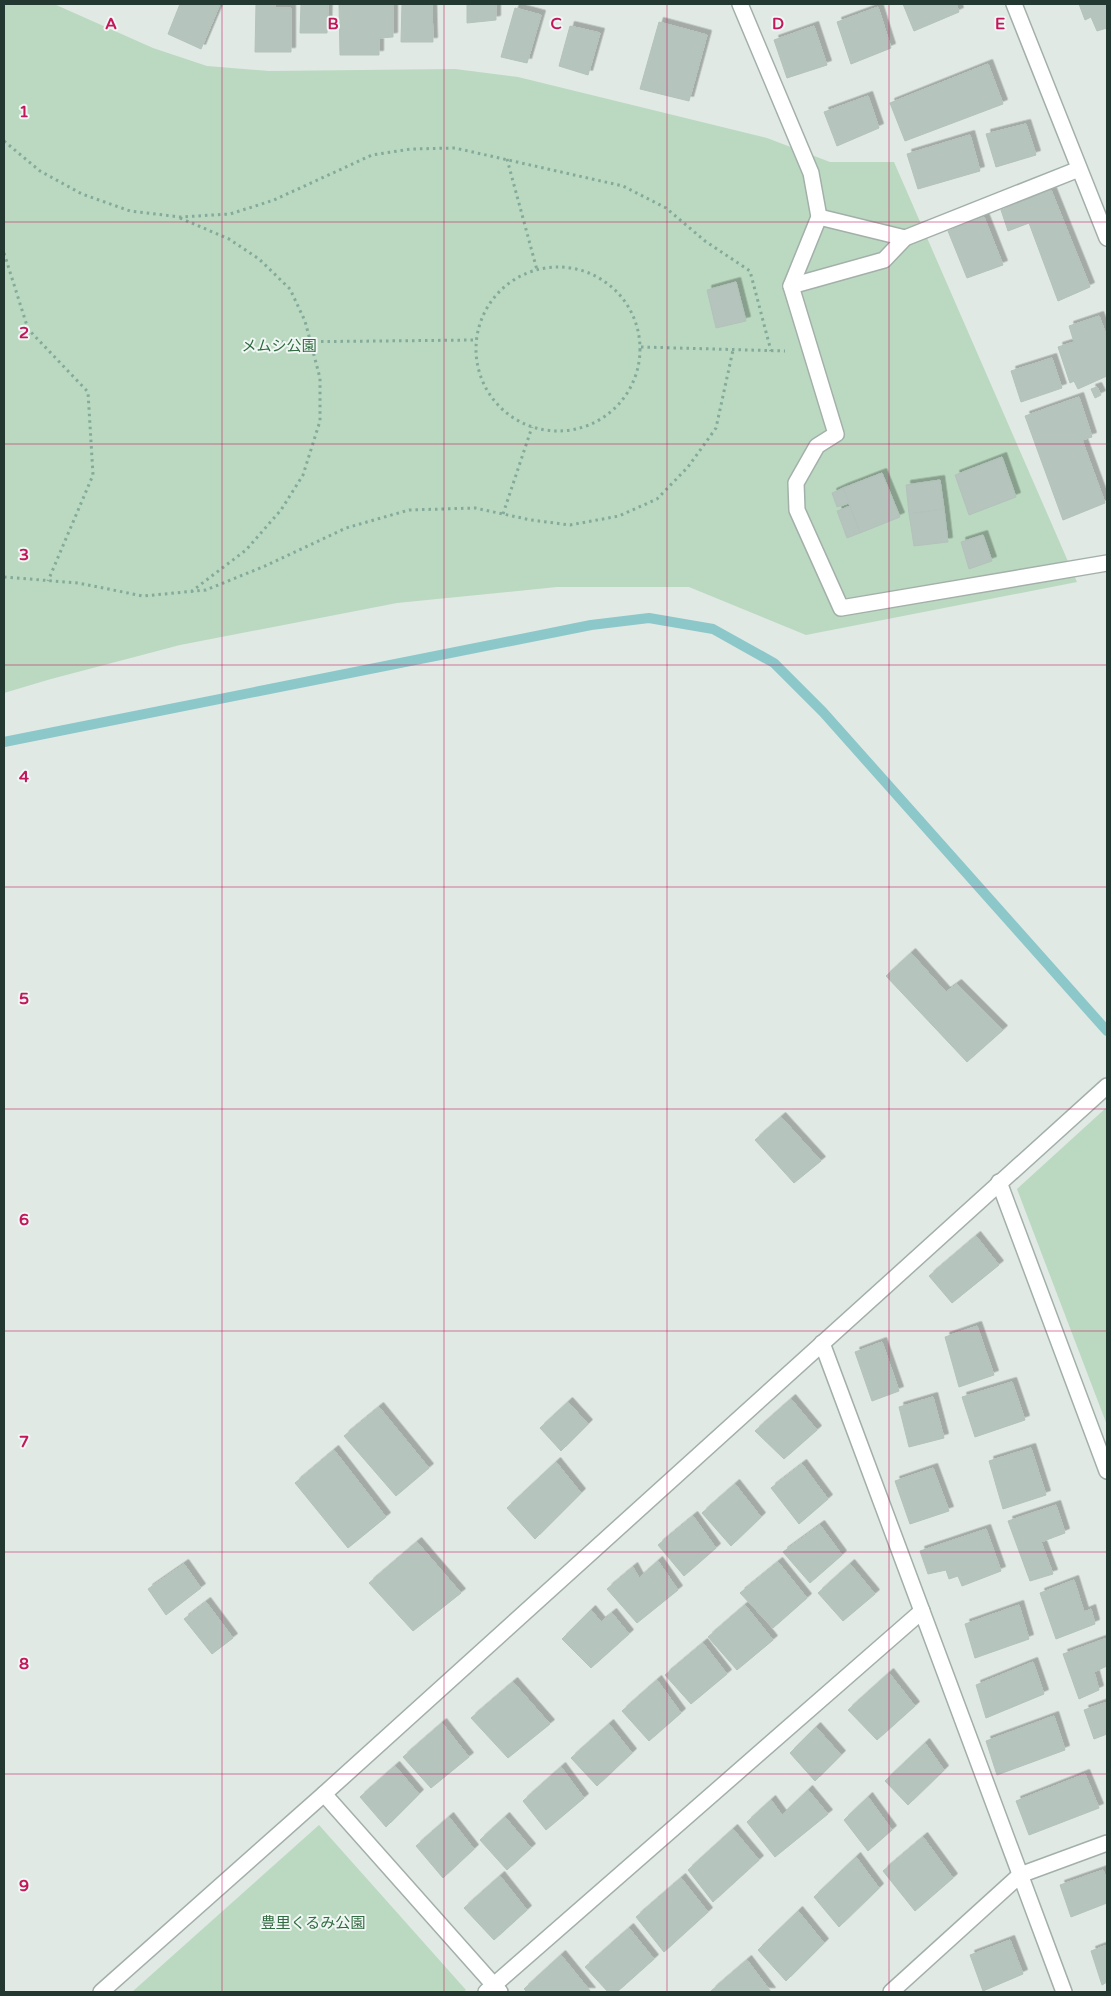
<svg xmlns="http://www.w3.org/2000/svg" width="1111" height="1996" font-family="'Varela Round','Noto Sans JP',sans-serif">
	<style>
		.green { fill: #bad9c0 }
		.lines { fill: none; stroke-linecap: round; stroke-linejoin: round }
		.stream { stroke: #8cc7ca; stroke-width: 10 }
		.building { fill: #b5c4bd; stroke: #b3c2bb; filter: url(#shadow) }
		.minor-casing { stroke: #a3b0aa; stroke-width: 18 }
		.path { stroke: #83aa9a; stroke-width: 3; stroke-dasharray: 2.5 4; stroke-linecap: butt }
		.minor { stroke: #fff; stroke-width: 15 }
		.grid { fill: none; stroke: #c2185b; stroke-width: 1; stroke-opacity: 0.55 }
		.labels { text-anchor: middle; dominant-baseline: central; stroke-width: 4; stroke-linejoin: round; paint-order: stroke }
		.park-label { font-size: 15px; fill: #306b41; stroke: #f0f6f3 }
		.grid-label { font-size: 16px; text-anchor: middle; font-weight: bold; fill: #c2185b; stroke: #f0f6f3; stroke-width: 4; stroke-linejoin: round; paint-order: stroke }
	</style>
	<defs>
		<filter id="shadow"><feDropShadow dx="4.5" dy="-4.5" stdDeviation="0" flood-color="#0004"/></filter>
	</defs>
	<rect width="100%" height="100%" fill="#e0e9e4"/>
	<!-- green -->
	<g class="green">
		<path d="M4,4H54L153,48L207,66L269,71L455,69L518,77L767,138L830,162H894L1077,582L806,635L689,587H557L397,603L180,645L51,679L4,693Z"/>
		<path d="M1107,1107V1425L1017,1189Z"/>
		<path d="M319,1825L466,1990L463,1992H132Z"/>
	</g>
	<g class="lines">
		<!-- stream -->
		<path class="stream" d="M4,742L591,625L649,618L713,629L774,663L823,712L1107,1031"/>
	</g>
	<!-- building -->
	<g class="building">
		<path d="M180,4H220L201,49L168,34Z"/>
		<path d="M256,4H275V8H291V52H255Z"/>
		<path d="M301,4H328L327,33H300Z"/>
		<path d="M339,4H393V37L379,38V55H340Z"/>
		<path d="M402,4H432L433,42H401Z"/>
		<path d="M467,4H496V20L467,23Z"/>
		<path d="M903,4H956L959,12L914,31Z"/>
		<path d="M1079,4H1107V28L1097,31L1091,17L1085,20Z"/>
		<path d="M878,7L891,48L851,64L837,22Z"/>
		<path d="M515,8L541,15L527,63L501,57Z"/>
		<path d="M659,22L707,35L689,101L640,89Z"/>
		<path d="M570,26L600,33L588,75L559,66Z"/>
		<path d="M814,26L827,65L787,78L774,40Z"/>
		<path d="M988,64L1003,104L905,141L890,103Z"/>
		<path d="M868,96L879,128L837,146L824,112Z"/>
		<path d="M1026,124L1036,155L996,167L986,134Z"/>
		<path d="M970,135L980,171L918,189L907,154Z"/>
		<path d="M1051,190L1090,287L1058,301L1029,223L1008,231L1001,210Z"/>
		<path d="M984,217L1003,265L967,278L948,231Z"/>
		<path d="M736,282L746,321L716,328L707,290Z"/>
		<path d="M1099,316L1107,337V376L1078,389L1074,381L1070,383L1058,347L1074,342L1069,326Z"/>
		<path d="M1052,358L1062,388L1021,402L1011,371Z"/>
		<path d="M1097,387L1101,395L1095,398L1091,389Z"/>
		<path d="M1079,397L1092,437L1082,440L1105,503L1063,520L1025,416Z"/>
		<path d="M1002,457L1016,497L969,515L955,475Z"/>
		<path d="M882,473L900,517L860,533L843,488Z"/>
		<path d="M940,480L944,509L909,514L906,485Z"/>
		<path d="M843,488L849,503L837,507L832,493Z"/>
		<path d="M850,506L860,533L847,538L837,511Z"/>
		<path d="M944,509L948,542L914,546L909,514Z"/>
		<path d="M983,535L992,561L969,569L961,542Z"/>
		<path d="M911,953L946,992L957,984L1003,1030L967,1062L886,976Z"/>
		<path d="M781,1117L821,1161L794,1183L755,1140Z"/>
		<path d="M976,1236L999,1265L952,1303L929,1276Z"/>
		<path d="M977,1326L994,1375L959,1387L945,1337Z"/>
		<path d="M882,1342L899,1391L872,1401L855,1352Z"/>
		<path d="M1012,1382L1025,1420L975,1437L962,1397Z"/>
		<path d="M933,1397L944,1438L909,1447L899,1407Z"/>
		<path d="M791,1399L817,1430L784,1459L755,1431Z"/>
		<path d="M568,1402L588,1424L561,1451L540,1428Z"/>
		<path d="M379,1407L429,1468L396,1496L344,1436Z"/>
		<path d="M1031,1448L1046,1495L1003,1509L989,1461Z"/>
		<path d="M334,1450L386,1517L348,1548L295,1483Z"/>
		<path d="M556,1462L581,1493L535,1539L507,1508Z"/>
		<path d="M802,1464L828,1499L799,1524L771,1488Z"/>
		<path d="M933,1468L949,1511L910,1524L895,1481Z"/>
		<path d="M735,1484L761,1517L731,1546L702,1513Z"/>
		<path d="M1056,1505L1065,1533L1041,1542L1053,1574L1030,1581L1008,1521Z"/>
		<path d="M693,1516L716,1548L684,1576L658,1545Z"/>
		<path d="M820,1525L842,1555L810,1583L783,1552Z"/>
		<path d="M986,1529L1001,1571L962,1586L958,1576L949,1579L946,1570L928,1574L920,1551Z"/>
		<path d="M417,1542L461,1593L413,1631L369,1583Z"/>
		<path d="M658,1561L678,1590L637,1623L607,1589L633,1567L639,1578Z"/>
		<path d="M778,1562L807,1598L773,1628L740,1593Z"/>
		<path d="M184,1564L201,1588L166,1615L148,1589Z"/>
		<path d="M850,1564L875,1594L843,1621L818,1593Z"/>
		<path d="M1074,1580L1084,1612L1091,1609L1095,1624L1056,1639L1040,1593Z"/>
		<path d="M206,1602L233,1638L212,1654L184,1619Z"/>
		<path d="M745,1605L773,1640L737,1670L708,1637Z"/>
		<path d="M1019,1605L1029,1639L975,1658L965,1624Z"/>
		<path d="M591,1610L601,1622L612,1613L629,1634L591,1668L562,1639Z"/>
		<path d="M1107,1638V1666L1094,1672L1099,1690L1079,1699L1063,1654Z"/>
		<path d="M703,1643L727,1674L691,1704L665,1675Z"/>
		<path d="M1033,1662L1044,1694L986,1718L976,1685Z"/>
		<path d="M889,1673L915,1706L877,1740L848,1710Z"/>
		<path d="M657,1680L681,1713L649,1741L622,1711Z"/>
		<path d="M513,1682L550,1724L508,1758L471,1718Z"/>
		<path d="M1107,1702V1734L1094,1739L1084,1710Z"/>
		<path d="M1054,1716L1065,1750L997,1775L986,1741Z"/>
		<path d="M442,1723L469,1757L431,1788L403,1757Z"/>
		<path d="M609,1724L632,1753L597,1786L571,1758Z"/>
		<path d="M816,1727L841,1755L815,1781L790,1753Z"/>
		<path d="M925,1743L944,1770L908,1805L885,1781Z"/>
		<path d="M395,1766L419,1794L386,1827L360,1797Z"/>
		<path d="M561,1767L584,1798L546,1830L523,1801Z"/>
		<path d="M1085,1774L1099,1808L1029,1835L1016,1801Z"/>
		<path d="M808,1790L828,1814L775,1857L747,1822L771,1800L782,1815Z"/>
		<path d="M868,1797L892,1830L868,1851L844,1820Z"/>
		<path d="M449,1817L474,1849L443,1878L416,1846Z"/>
		<path d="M505,1817L531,1848L507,1870L480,1840Z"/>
		<path d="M733,1829L759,1860L713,1902L688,1870Z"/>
		<path d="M923,1837L953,1878L915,1911L883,1871Z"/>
		<path d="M856,1857L879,1888L839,1927L814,1897Z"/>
		<path d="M1103,1870L1107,1881V1903L1071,1917L1060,1885Z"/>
		<path d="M500,1876L527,1910L494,1940L464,1908Z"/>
		<path d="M681,1878L708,1912L664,1952L636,1917Z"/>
		<path d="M798,1911L824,1943L786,1981L758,1950Z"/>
		<path d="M629,1928L654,1959L617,1992H608L585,1967Z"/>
		<path d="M1010,1940L1023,1974L983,1991L970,1955Z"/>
		<path d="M1107,1945V1982L1102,1985L1091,1951Z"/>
		<path d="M561,1955L591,1992H527L524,1989Z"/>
		<path d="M747,1960L771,1992H712L711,1991Z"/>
	</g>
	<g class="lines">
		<defs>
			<g id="minor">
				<path d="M740,4L811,173L819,217L791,286L836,434L817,446L796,483L797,510L841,608L1107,563"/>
				<path d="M1014,4L1107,238"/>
				<path d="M819,217L905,238"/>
				<path d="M791,286L884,260L905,238L1079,169"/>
				<path d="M999,1182L1107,1471"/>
				<path d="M822,1343L1064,1992"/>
				<path d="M324,1794L500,1992"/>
				<path d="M101,1992L324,1794L1107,1086"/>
				<path d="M486,1992L922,1611"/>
				<path d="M891,1992L1020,1875L1107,1843"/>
			</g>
		</defs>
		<!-- minor casing -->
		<use href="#minor" class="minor-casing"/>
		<!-- path -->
		<g class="path">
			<path d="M4,141L40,171L82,194L130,211L180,217L230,214L274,200L372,155L411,149L455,148L623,186L666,208L705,241L750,271L771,351"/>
			<path d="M507,159L537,270"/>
			<path d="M180,218L229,239L259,259L290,289L305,321L320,378V421L303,475L281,510L246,550L192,591"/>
			<path d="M4,253L28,329L88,392L93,475L48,581"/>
			<circle cx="558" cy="349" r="82"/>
			<path d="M282,342L476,340"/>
			<path d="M641,347L785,351"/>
			<path d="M503,514L532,427"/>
			<path d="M4,577L78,583L143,596L206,590L265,566L346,528L409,510L475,508L531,520L570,525L619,516L657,499L688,467L716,428L733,350"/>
		</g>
		<!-- minor -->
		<use href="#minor" class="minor"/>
	</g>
	<!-- grid -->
	<path class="grid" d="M222,4V1992M444,4V1992M667,4V1992M889,4V1992M4,222H1107M4,444H1107M4,665H1107M4,887H1107M4,1109H1107M4,1331H1107M4,1552H1107M4,1774H1107"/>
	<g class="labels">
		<!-- park labels -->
		<g class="park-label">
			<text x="279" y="346">メムシ公園</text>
			<text x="313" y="1923">豊里くるみ公園</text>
		</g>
	</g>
	<g class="grid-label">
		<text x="111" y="29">A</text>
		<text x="333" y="29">B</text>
		<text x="556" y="29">C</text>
		<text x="778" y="29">D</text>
		<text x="1000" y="29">E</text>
		<text x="24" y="117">1</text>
		<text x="24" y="338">2</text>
		<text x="24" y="560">3</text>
		<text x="24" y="782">4</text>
		<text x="24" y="1004">5</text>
		<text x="24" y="1225">6</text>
		<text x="24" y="1447">7</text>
		<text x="24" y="1669">8</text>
		<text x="24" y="1891">9</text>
	</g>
	<!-- border -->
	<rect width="1111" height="1996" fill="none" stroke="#223830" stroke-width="10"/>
</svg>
